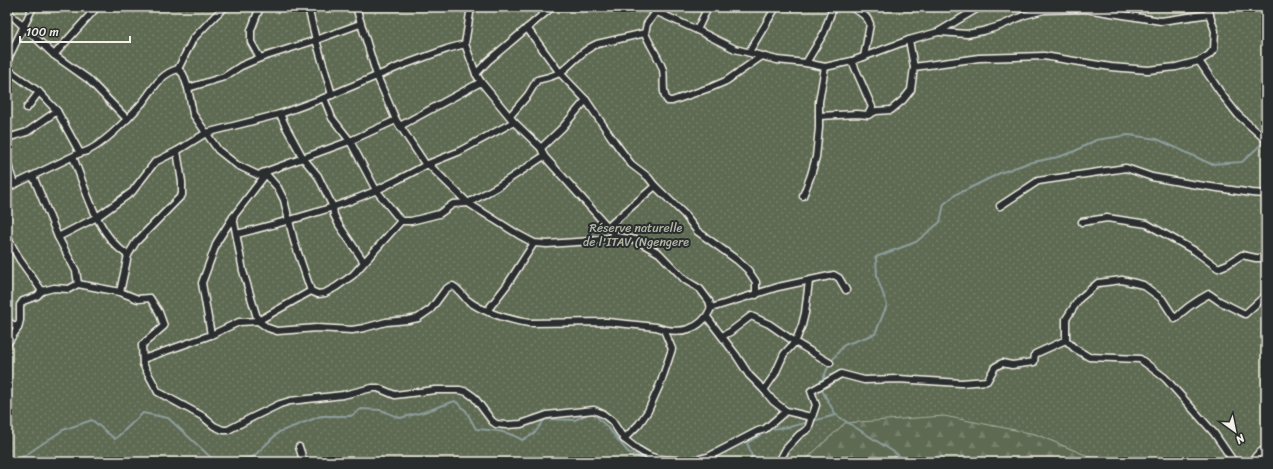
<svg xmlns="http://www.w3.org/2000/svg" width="1273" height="469" font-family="Sriracha,sans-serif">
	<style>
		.grass { fill: url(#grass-dots); stroke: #a9ae9e }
		.forest { fill: url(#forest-firs); stroke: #a9ae9e }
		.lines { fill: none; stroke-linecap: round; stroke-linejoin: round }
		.stream { stroke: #8d9e9d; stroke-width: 2 }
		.minor-casing { stroke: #f4f1e8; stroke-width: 9 }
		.minor { stroke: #2a2d2e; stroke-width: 6 }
		.labels { text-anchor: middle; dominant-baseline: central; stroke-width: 4; stroke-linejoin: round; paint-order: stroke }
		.park-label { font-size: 12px; fill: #b0b5a5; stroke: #2a2d2e }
	</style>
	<defs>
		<pattern id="grass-dots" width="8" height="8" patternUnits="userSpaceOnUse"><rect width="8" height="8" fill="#5e6b53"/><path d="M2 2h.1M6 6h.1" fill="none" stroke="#76816c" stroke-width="1.8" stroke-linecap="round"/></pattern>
		<pattern id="forest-firs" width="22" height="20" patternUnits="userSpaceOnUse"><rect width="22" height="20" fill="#5e6b53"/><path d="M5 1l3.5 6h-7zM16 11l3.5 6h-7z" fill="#76816c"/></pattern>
	</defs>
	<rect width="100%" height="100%" fill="#2a2d2e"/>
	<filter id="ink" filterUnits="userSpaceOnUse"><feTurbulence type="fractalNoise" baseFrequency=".025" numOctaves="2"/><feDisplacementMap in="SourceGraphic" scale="8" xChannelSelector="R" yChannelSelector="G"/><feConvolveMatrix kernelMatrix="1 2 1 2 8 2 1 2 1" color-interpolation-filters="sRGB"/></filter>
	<g filter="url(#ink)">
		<!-- grass -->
		<path class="grass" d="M7,7H909L915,12L923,7H1266V462H1102L1035,434L845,423L803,462H7Z"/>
		<!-- forest -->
		<path class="forest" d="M944,416L1035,434L1102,462H803L845,423Z"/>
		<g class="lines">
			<!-- stream -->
			<g class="stream">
				<path d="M821,383L830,363L844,345L875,334L887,305L877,277L876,257L916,242L940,222L944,204L958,193L966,190L1000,173L1028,163L1058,157L1073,152L1096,140L1129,135L1157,139L1211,164L1242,162L1265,141"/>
				<path d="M820,387L836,415L897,454L905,462"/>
				<path d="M15,462L63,430L92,420L115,439L143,413L168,418L216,462"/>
				<path d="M226,462L253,457L279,432L321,416H351L361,409L381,410L400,418L424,412L455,401L466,411L476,429C492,430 509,431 522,440L534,434L545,419L575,420L592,412L609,429L628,452L650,462"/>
				<path d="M751,462L752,456L747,443L770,429L789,427L836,415"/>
			</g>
			<defs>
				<g id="minor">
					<path d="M260,7L251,30V42L260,58"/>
					<path d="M308,7L316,40L332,95"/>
					<path d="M356,7L377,76L396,120L426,165L428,164L468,203L519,235L534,243L547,244L592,241L617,237"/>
					<path d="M646,7L697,30L735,49L777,60L806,63L825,67L852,61L909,40L938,32L980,7"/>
					<path d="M851,7C858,11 867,15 870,24L864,57"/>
					<path d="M7,11L54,55L88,79L127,119"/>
					<path d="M527,28L560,73L586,100L614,141L631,164L648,177L655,186L684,214L697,231L737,260L748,270L756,282V295"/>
					<path d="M697,30L708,7"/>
					<path d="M940,32L967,34L983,31L1000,26L1025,15L1044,10L1086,9L1161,21L1210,14"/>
					<path d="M645,33C650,46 659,57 663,70C665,79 661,94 668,101H672L712,87L726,81L762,56"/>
					<path d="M749,52L776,7"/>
					<path d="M54,55L97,7"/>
					<path d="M7,61L33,7"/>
					<path d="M1199,61L1223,96L1238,115L1266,140"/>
					<path d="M806,63L824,33L833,7"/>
					<path d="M914,67L979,58L1044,56L1111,67L1148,70L1176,67L1199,61L1209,55L1214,49L1215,31L1207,7"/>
					<path d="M7,69L39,92L57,111L80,153"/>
					<path d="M178,69L183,74L188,88L193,114L218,150L237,165L258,175L266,174L278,188L284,200L294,241L311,291L318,294L325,293L336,287L353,275L401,221H411L439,214L453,204L468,203L497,187L544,156"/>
					<path d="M476,74L488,61L552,7"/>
					<path d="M188,88L224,77L241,66L260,58L316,40L360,24"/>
					<path d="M324,98L332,118L350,141L376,190L401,221"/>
					<path d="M27,108L39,92"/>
					<path d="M280,114L286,127L303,158L318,176L333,207L334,215L339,225L364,262"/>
					<path d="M868,115L876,111L891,110L903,100L911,90L914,67L909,40"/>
					<path d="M510,116L528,95L537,80C545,78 555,76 561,72C574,62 582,50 597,44L645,33L647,24L656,12"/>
					<path d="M819,116L857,114L868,115L872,107L852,61"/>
					<path d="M400,126L481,82"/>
					<path d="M7,138L27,132L57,111"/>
					<path d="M541,148L562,128L586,100"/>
					<path d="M73,157C86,189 97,236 128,255"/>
					<path d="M7,162L14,184"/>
					<path d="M428,164L458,152L514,122"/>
					<path d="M262,173L350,141L396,120"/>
					<path d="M33,176L58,237L76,271L78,284"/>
					<path d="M7,188L80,153C98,151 131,116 143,102C154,88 160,74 178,69L193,39L216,15L225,7"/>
					<path d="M803,196L811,175L816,157L819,128V102L825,67"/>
					<path d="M1000,206L1038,181L1126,168L1152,177L1191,184L1252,193L1266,194"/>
					<path d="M233,217L243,271L258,321L268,328L277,331L317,328L352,330L364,328L386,322L408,320L418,318L431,309L445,290L449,287L453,286C458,289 462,294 466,299C481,312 510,320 529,323L607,322L656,327C679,335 701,331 711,308L709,301L700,289L685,280L659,253L636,240L617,237L544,156L541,148L514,122L481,82L476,74L465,44L471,7"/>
					<path d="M1082,222L1107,218L1147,224L1195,251L1218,268L1228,264L1242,255L1256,258H1266"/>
					<path d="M608,227L655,186"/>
					<path d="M237,234C284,222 332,210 377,190C393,182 410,174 426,165"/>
					<path d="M7,237L20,260L42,291"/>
					<path d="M58,237L97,217L132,192L155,162L177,151L206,133L280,114L324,98L403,65L447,49L465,44"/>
					<path d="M120,292L128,255L136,242L182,195V182L177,151"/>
					<path d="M711,308L778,287L834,275L839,278L846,290"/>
					<path d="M487,311L507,285L534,243"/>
					<path d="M707,317L736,355L749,375L764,390L773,401L786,411L811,417"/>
					<path d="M7,321L18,328"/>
					<path d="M211,335L202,283L217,242L233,217L266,174"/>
					<path d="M722,336L730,332L751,316L769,324L795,342L830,363"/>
					<path d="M1066,340V319L1079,299L1098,283L1122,280L1143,285L1162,299L1175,319C1185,308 1196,301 1209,294L1219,301L1245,314L1266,295"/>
					<path d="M7,344L18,328L20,320V305L23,301L37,296L42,291L54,288L69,289L78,284L120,292L138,299L150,298L159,312L164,326L142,345L143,364L158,392L202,416L214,426L223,430H228L253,417L280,404L290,401L343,395L372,388H378L395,395L435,390H460L467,392L474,397L492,421L496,424L506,425L521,424L547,415L594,410L603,414L612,421L624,439L637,449L649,456L659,459L691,461L708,457L758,431L765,429L786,411"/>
					<path d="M143,359L211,335L239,322L258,321L311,291"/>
					<path d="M764,390L775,374L784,354L795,342L797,338L802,325L805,313L809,281"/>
					<path d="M624,439L639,424L648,411L661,382L672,349L664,330"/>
					<path d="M299,447L304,462"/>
					<path d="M779,462L786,449L799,435L808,429L816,405L811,391L841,374L864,380L898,379L961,383L987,381L995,367L1002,363L1012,365L1034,362L1035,354L1066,340L1074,348L1089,357L1140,359L1165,378L1214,433L1234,462"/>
					<path d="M829,462L853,460L861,462"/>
					<path d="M1253,462C1254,456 1261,451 1266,449"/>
				</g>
			</defs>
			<!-- minor casing -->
			<use href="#minor" class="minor-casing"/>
			<!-- minor -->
			<use href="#minor" class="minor"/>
		</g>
	</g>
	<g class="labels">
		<!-- park labels -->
		<g class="park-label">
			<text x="636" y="228">Réserve naturelle<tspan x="636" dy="14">de l'ITAV (Ngengere</tspan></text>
		</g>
	</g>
	<!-- margin -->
	<rect width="1273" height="469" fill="none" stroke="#2a2d2e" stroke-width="24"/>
	<rect x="12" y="12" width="1249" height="445" fill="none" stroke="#f4f1e8" stroke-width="1.5" filter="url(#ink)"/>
	<!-- north arrow -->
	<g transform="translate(1235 431) rotate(147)" stroke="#2a2d2e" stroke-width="3" paint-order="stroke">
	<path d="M0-3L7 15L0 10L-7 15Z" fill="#f4f1e8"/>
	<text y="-6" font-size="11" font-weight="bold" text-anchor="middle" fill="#f4f1e8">N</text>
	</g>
	<!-- scale -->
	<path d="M20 36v6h110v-6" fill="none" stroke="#f4f1e8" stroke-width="2"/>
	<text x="26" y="36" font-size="12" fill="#f4f1e8" stroke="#2a2d2e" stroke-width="3" paint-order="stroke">100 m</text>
</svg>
